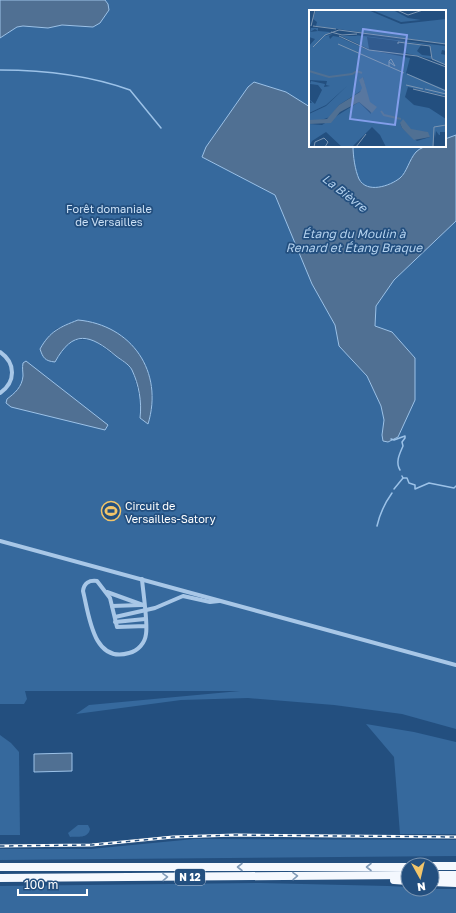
<svg xmlns="http://www.w3.org/2000/svg" width="456" height="913" font-family="'Golos Text',sans-serif">
	<style>
		.green { fill: #36699d; fill-rule: evenodd }
		.water { fill: #507093; stroke: #9cc2e8 }
		.lines { fill: none; stroke-linecap: round; stroke-linejoin: round }
		.stream { stroke: #9cc2e8; stroke-width: 1.5 }
		.minor { stroke: #a8c7e7; stroke-width: 4 }
		.trunk { stroke: #f4f8fe; stroke-width: 8 }
		.rail-casing { stroke: #fff; stroke-width: 3 }
		.rail { stroke: #234f7f; stroke-width: 1.5; stroke-dasharray: 4.5; stroke-linecap: butt }
		.oneway { stroke: #819bb8 }
		.labels { text-anchor: middle; dominant-baseline: central; stroke-width: 3.5; stroke-linejoin: round; paint-order: stroke }
		.shield { fill: #234f7f; stroke: #bdcad9; stroke-width: 1 }
		.shield-label { font-size: 10px; font-weight: bold; fill: #fff }
		.park-label { font-size: 11px; fill: #cbe0f5; stroke: #234f7f }
		.poi-label { font-size: 11px; fill: #fff; stroke: #234f7f; text-anchor: start }
		.water-label { font-size: 12px; font-style: italic; fill: #b3d1ee; stroke: #234f7f }
		.inset-river { fill: none; stroke: #507093; stroke-width: 2 }
		.inset-road { fill: none; stroke: #7b95b2; stroke-width: 1 }
		.view { fill: #839eea; fill-opacity: 0.15; stroke: #839eea; stroke-width: 2 }
		.inset-edge { fill: none; stroke: #fff; stroke-width: 2 }
	</style>
	<rect width="100%" height="100%" fill="#234f7f"/>
	<!-- green -->
	<g class="green">
		<path d="M105,0H456V135L445,139V11H310V107L286,92L254,82L248,87L206,147L202,157L275,195L312,284L335,325L339,346L367,376L381,406L384,420L382,435L415,400V358L392,332L375,326L376,306L394,280L456,221V729L402,714L334,705L248,698L181,700L76,714L89,705L240,691H25L27,699L24,704H0V38L17,27L24,26L48,28L62,25L94,27L108,4ZM78,320C131,328 165,370 148,424L140,418V398L132,368L92,339L73,340L65,345L55,362L40,349L56,329Z"/>
		<path d="M353,146H426C410,156 412,165 401,177C392,187 368,193 359,180C355,173 353,154 353,146Z"/>
		<path d="M366,724L414,732L456,742V834H400L394,757Z"/>
		<path d="M0,735L11,743L19,752L20,835H0Z"/>
		<path d="M78,825H88L90,829C88,839 78,836 70,837L68,833Z"/>
		<path d="M194,839L456,840V856L0,860V849H91Z"/>
		<path d="M260,883L388,886L408,887V889H456V913H0V886Z"/>
	</g>
	<!-- water -->
	<g class="water">
		<path d="M0,0H105L108,4L109,10L100,23L93,27L62,25L48,28L23,26L17,27L0,38Z"/>
		<path d="M254,82L286,92L310,107V146H353C353,156 355,170 359,179C367,194 390,186 400,178C407,172 409,160 416,152C424,144 435,146 445,146V139L456,135V221L394,280L376,306L375,326L392,332L415,358V400L398,437L388,442L383,441L382,435L384,420L381,406L367,376L339,346L335,325L312,284L275,195L202,157L206,147L248,87Z"/>
		<path d="M78,320C132,325 164,372 148,424L140,418C142,402 139,385 132,370C129,364 121,360 116,356C90,334 73,329 55,362C45,361 43,358 40,349C50,331 60,327 78,320Z"/>
		<path d="M26,361L108,425L105,430L11,407L6,403L7,399C15,393 22,387 23,376C23,372 22,368 23,363Z"/>
		<path d="M72,753V771L34,772V754Z"/>
	</g>
	<g class="lines">
		<!-- stream -->
		<g class="stream">
			<path d="M0,70C44,70 88,75 130,90L161,128"/>
			<path d="M391,439L394,440L405,436V438L402,442L403,446C400,453 395,462 400,470"/>
			<path d="M402,476L403,478H407L409,483L415,485V489L429,483L454,488L456,486"/>
			<path d="M394,489L403,478"/>
			<path d="M377,526C380,513 384,504 392,493"/>
		</g>
		<!-- minor -->
		<g class="minor">
			<path d="M0,352C16,363 16,382 0,393"/>
			<path d="M0,541L456,665"/>
			<path d="M142,579C143,592 148,623 146,634C145,643 138,651 129,653C93,664 89,615 83,591C84,583 89,580 97,581L110,598L117,627L146,626"/>
			<path d="M107,592L143,605"/>
			<path d="M112,606L141,605"/>
			<path d="M115,617L155,608L183,596L210,602L219,601"/>
			<path d="M115,622L145,619"/>
		</g>
		<!-- trunk -->
		<g class="trunk">
			<path d="M432,866H456"/>
			<path d="M0,867H408"/>
			<path d="M432,875H456"/>
			<path d="M0,878L408,875"/>
			<path d="M394,880L408,881"/>
			<path d="M432,882L456,883"/>
		</g>
		<defs>
			<path id="rail" d="M0,846L92,845L173,837L236,835L456,837"/>
		</defs>
		<!-- rail casing -->
		<use href="#rail" class="rail-casing"/>
		<!-- rail -->
		<use href="#rail" class="rail"/>
	</g>
	<!-- one-way arrows -->
	<defs><path id="oneway-chevron" d="M-2-3.5L2.5 0L-2 3.5" fill="none" stroke-width="1.6" stroke-linecap="round" stroke-linejoin="round"/></defs>
	<g class="oneway">
		<use href="#oneway-chevron" transform="translate(240 867) rotate(180)"/>
		<use href="#oneway-chevron" transform="translate(369 867) rotate(180)"/>
		<use href="#oneway-chevron" transform="translate(295 876) rotate(-1)"/>
		<use href="#oneway-chevron" transform="translate(165 877) rotate(-1)"/>
	</g>
	<!-- icons -->
	<defs>
		<symbol id="stadium-ring" viewBox="-11 -11 22 22"><circle r="9.5" fill="#234f7f" stroke="#f2c56a" stroke-width="1.5"/><path d="M0-5a6.5 5 0 1 0 0 10a6.5 5 0 1 0 0-10ZM-3.5-1.8h7v3.6h-7Z" fill="#f2c56a"/></symbol>
	</defs>
	<g fill-rule="evenodd">
		<use href="#stadium-ring" x="100" y="500" width="22" height="22"/>
	</g>
	<g class="labels">
		<!-- shield labels -->
		<rect class="shield" x="175" y="869" width="30" height="16" rx="3"/>
		<g class="shield-label">
			<text x="190" y="877">N 12</text>
		</g>
		<!-- park labels -->
		<g class="park-label">
			<text x="109" y="208">Forêt domaniale<tspan x="109" dy="13">de Versailles</tspan></text>
		</g>
		<!-- poi labels -->
		<g class="poi-label">
			<text x="125" y="505">Circuit de<tspan x="125" dy="13">Versailles-Satory</tspan></text>
		</g>
		<!-- water labels -->
		<g class="water-label">
			<text transform="translate(345 193) rotate(38)">La Bièvre</text>
			<text x="354" y="233">Étang du Moulin à<tspan x="354" dy="14">Renard et Étang Braque</tspan></text>
		</g>
	</g>
	<!-- overview -->
	<g transform="translate(309 10)">
		<rect width="137" height="137" fill="#234f7f"/>
		<path d="M7,0H59L92,14L137,9V34L7,16L8,12L4,9ZM63,0H84L99,8L112,10L92,12ZM2,18H9V21L21,22L16,26L24,24L20,26L21,29L24,26L30,27L56,39L101,48L97,63L137,80V86L99,77L96,87L105,95L120,98L137,109V122H131V125H137H130L127,121L126,128V121L124,137H77L71,125L63,117L43,137H33L17,122L3,131L0,137V114L13,115L50,92L62,104L54,67L53,80L30,95L21,107L9,111L0,110V104L17,96L38,76L17,95L0,103V93H3L0,89L6,94L13,80L9,75L1,74L2,71L16,74L15,77L21,76L17,75L18,71L0,70V36L6,29L0,27L1,22L9,21L6,19L1,22ZM91,113L105,121L117,122L121,127L108,131L93,118ZM46,25L137,36V41L133,40L132,44L137,45V55L123,49L121,35L58,27L60,39L32,26H49ZM95,33L112,35L108,41L113,45L122,46V49L96,43Z" fill="#36699d" fill-rule="evenodd"/>
		<path d="M54,67L61,92L68,97L63,103L50,92L31,102L22,113L0,114V110L18,109L30,95L51,82L53,78L50,70ZM94,109L102,119L119,122L121,127L105,130L93,118L91,113Z" fill="#507093"/>
		<path class="inset-river" d="M0,61L20,67L43,64L48,61L53,63M72,101L75,105L92,109"/>
		<path class="inset-road" d="M88,0L99,5L114,0M2,16L6,0M4,16L27,19M22,22L33,25L48,24M30,26L60,40L108,46L137,57M29,34L95,63M89,34V32L121,36L123,49L137,55M4,37L16,25L30,20L137,34M80,56V51L82,49L86,56L80,52M98,64L137,81M97,75L114,79M104,79L137,87M116,79L137,84M5,137L6,132L15,128L19,132L16,137M47,137L57,124M124,137L125,117L137,115"/>
		<path class="view" d="M54,19L98,25L86,115L41,109Z"/>
		<rect width="137" height="137" class="inset-edge"/>
	</g>
	<!-- north arrow -->
	<g transform="translate(420 877) rotate(172)"><circle r="19" fill="#234f7f" stroke="#7b95b2"/>
	<path d="M0-3L7 15L0 10L-7 15Z" fill="#f2c56a"/>
	<text y="-6" font-size="11" font-weight="bold" text-anchor="middle" fill="#ffffff">N</text>
	</g>
	<!-- scale -->
	<path d="M18 889v6h69v-6" fill="none" stroke="#ffffff" stroke-width="2"/>
	<text x="24" y="889" font-size="12" fill="#ffffff" stroke="#234f7f" stroke-width="3" paint-order="stroke">100 m</text>
</svg>
